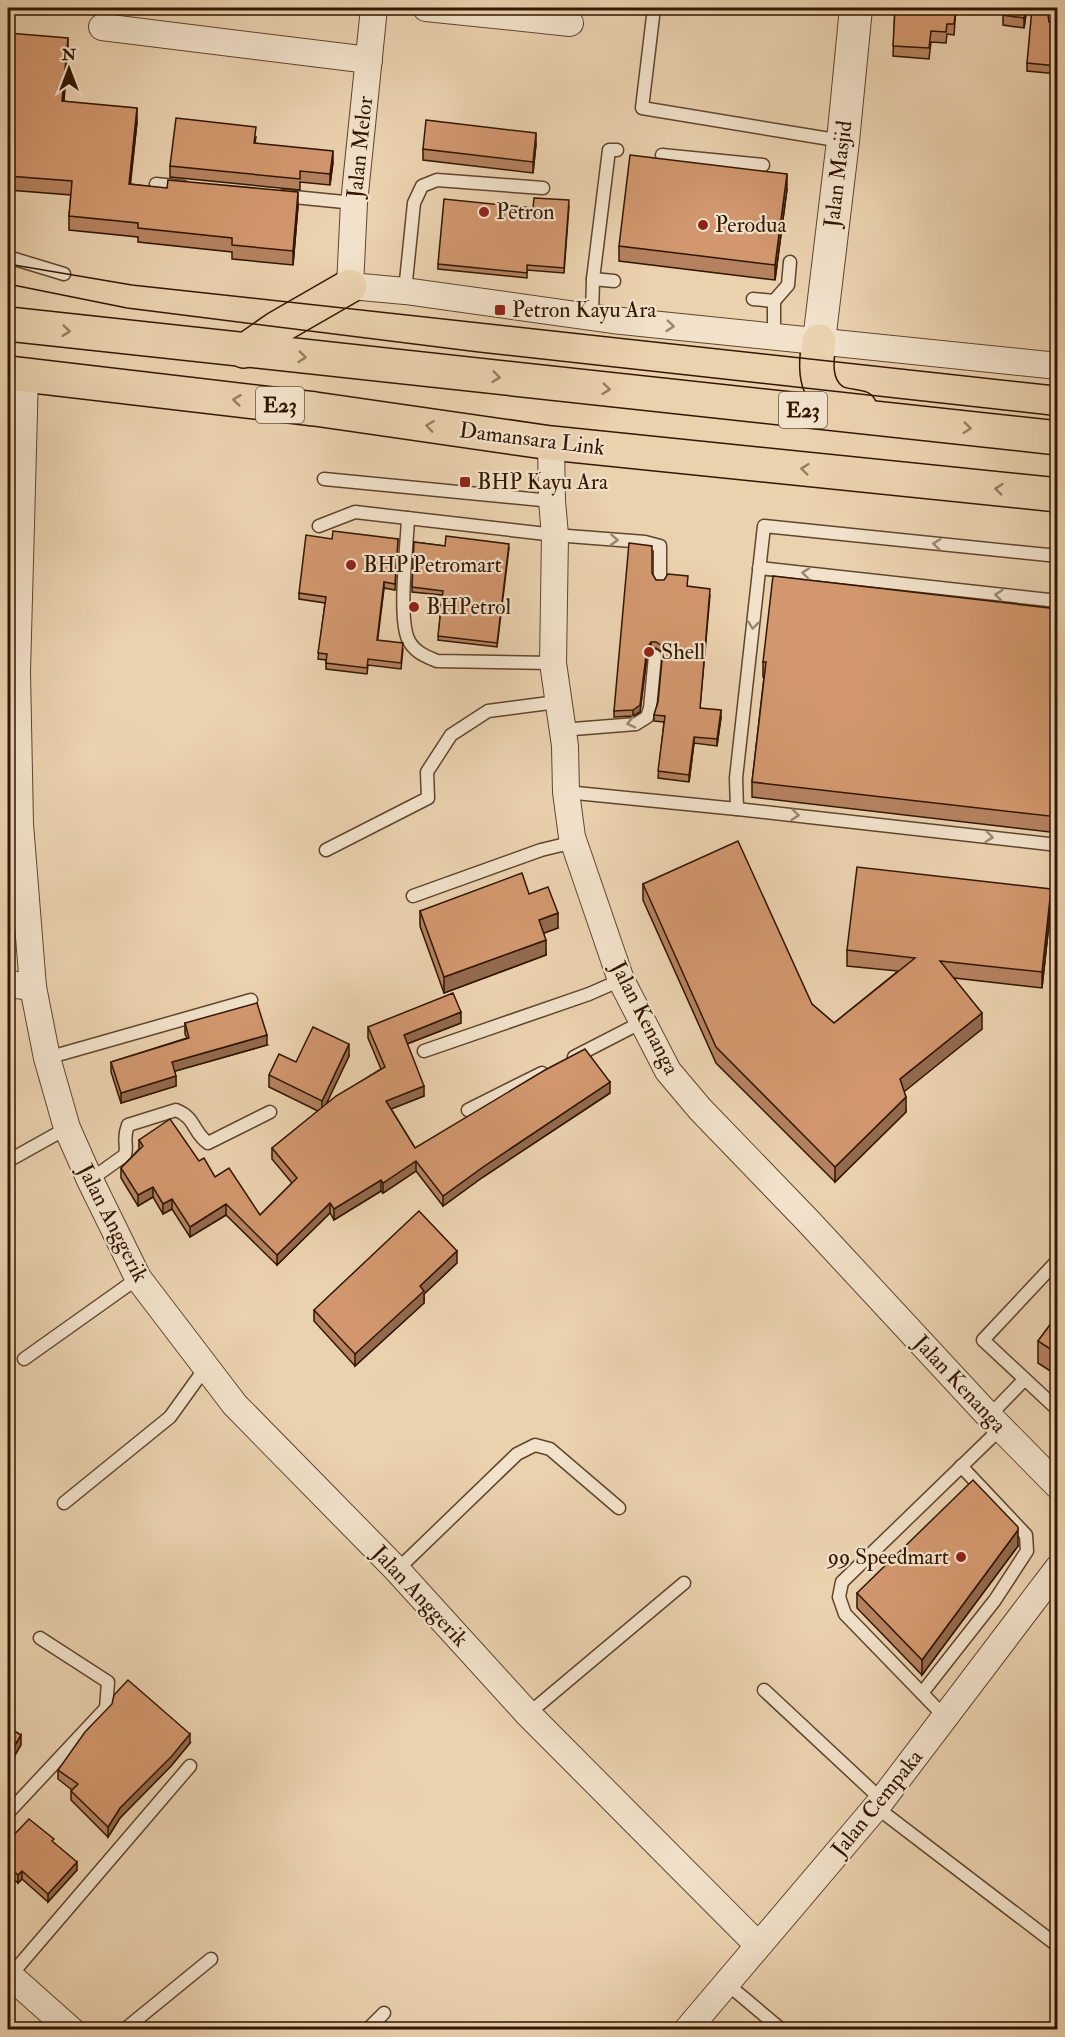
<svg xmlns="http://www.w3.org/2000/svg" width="1065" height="2037" font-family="'IM FELL Double Pica',serif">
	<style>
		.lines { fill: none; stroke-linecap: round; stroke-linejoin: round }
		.service-casing { stroke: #60452c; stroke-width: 15 }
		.minor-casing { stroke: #60452c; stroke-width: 28 }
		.tertiary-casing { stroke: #60452c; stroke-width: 34 }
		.motorway-casing { stroke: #321601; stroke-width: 36 }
		.service { stroke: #f2e2cb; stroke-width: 12 }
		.minor { stroke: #f2e2cb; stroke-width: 26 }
		.tertiary { stroke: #f2e2cb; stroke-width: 32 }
		.motorway { stroke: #ebd2af; stroke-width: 33 }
		.tram { stroke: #321601; stroke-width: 1.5 }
		.wall { fill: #b5825f; stroke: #321601; stroke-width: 1.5 }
		.shaded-wall { fill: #936a4d; stroke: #321601; stroke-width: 1.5 }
		.building { fill: #d2976e; stroke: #321601; stroke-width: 1.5 }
		.oneway { stroke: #9c8670 }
		.oneway2 { stroke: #987d61 }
		.poi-dot { fill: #8f2418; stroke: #f2e2cb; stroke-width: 2 }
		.labels { text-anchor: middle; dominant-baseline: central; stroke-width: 4.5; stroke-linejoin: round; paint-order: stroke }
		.shield { fill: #f2e2cb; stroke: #6c533e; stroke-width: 1.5 }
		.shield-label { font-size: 21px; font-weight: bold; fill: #321601 }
		.street-label { font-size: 22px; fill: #321601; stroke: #f2e2cb }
		.poi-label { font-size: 22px; fill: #321601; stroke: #f2e2cb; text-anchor: start }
	</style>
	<rect width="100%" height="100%" fill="#ebd2af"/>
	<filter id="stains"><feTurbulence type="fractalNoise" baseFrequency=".00333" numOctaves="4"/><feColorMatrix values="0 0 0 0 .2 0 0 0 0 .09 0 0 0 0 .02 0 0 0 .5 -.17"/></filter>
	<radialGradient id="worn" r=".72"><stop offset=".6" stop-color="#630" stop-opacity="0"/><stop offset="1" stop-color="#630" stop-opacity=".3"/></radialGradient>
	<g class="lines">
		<defs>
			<g id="service">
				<path d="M654,8L642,108L842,141"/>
				<path d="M1054,17L1058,16"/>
				<path d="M662,155L763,165"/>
				<path d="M156,184L183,187"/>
				<path d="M284,196L354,203"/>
				<path d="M8,257L64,274"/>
				<path d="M593,279L614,281"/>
				<path d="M405,291L414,203L422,186L437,180L543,188"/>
				<path d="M753,299L774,301L788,285L790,262"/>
				<path d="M774,301V338"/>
				<path d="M592,317L593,279L609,150H617"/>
				<path d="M324,479L552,501"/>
				<path d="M408,518C407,547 398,615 408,639C414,652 425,656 437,661L553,663"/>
				<path d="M319,526L355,512L555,535L645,542L660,546V579"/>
				<path d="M759,568L1058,601"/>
				<path d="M561,730L636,724L647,717L650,708L655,656"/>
				<path d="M566,792L737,809L1058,845"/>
				<path d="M737,809L736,778L764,526L1058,556"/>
				<path d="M326,850L428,798L427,772L451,735L488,711L557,702"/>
				<path d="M413,896L541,850L574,842"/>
				<path d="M424,1051L589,994L621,980"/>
				<path d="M574,1057L644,1021"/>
				<path d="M47,1058L251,1000"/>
				<path d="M468,1110L542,1073"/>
				<path d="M8,1161L67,1128"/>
				<path d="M90,1180L125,1155C128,1142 122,1141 128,1125L176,1110C196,1118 192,1131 208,1143L270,1112"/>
				<path d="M1058,1260L983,1340L1058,1410"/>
				<path d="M24,1359L138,1278"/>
				<path d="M989,1416L1024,1380"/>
				<path d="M64,1503L170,1417L206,1367"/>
				<path d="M397,1570L517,1454L535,1445L550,1449L619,1508"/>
				<path d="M764,1690L882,1800"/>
				<path d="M922,1693L995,1600L1027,1551L1026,1535L961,1466"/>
				<path d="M528,1714L684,1583"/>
				<path d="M944,1716L845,1614L839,1597L842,1582L1001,1428"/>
				<path d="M876,1807L1058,1946"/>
				<path d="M8,1813L106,1708L108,1682L40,1638"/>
				<path d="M10,1976L190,1766"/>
				<path d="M726,1983L782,2030"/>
				<path d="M124,2030L211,1959"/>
				<path d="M367,2030L384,2013"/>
			</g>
			<g id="minor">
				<path d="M374,8L354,203L350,286L405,291L612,320L1058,366"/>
				<path d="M426,8L570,23"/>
				<path d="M102,27L369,60"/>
				<path d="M25,375L17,672L20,824L33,987L47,1058L67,1128L90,1180L138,1278L235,1405L397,1570L528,1714L758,1945"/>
				<path d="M551,443L552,501L555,535L553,663L565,746L566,792L572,837L621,980L668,1071L700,1109L809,1222L989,1416L1058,1486"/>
				<path d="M8,984L33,987"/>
				<path d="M8,1974L71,2030"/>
				<path d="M687,2030L882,1800L1058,1568"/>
			</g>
			<path id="tertiary" d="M819,341L843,141L856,8"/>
			<g id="motorway">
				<path d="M8,324L1058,438"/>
				<path d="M819,341C816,361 813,386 832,400C838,405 852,406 860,408"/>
				<path d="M244,351L277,328L350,286"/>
				<path d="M8,373L315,409L551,443L1058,495"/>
			</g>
		</defs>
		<!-- service casing -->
		<use href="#service" class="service-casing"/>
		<!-- minor casing -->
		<use href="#minor" class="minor-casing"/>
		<!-- tertiary casing -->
		<use href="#tertiary" class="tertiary-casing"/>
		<!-- motorway casing -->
		<use href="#motorway" class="motorway-casing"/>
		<!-- service -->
		<use href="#service" class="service"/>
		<!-- minor -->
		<use href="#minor" class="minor"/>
		<!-- tertiary -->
		<use href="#tertiary" class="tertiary"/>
		<!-- motorway -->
		<use href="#motorway" class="motorway"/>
		<!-- tram -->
		<g class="tram">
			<path d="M8,264L132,285L1058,386"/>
			<path d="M8,284L127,308L478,352L1058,416"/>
		</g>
	</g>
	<!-- wall -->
	<g class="wall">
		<path d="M895,8H956L954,35L947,34L946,43L931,42L929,59L893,56Z"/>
		<path d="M1027,8L1024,28L1003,25V15Z"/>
		<path d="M1049,22L1058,23V74L1027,71V63Z"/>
		<path d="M8,33L68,52L64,101L137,122L130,184L298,206L293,265L232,259V252L138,242V237L69,230V216L71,195L8,190Z"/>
		<path d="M256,137L255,143L333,162L330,185L300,182V190L170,177V166Z"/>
		<path d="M536,144L533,173L423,160V149Z"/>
		<path d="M787,189L775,280L619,261V246Z"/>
		<path d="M569,206L564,273L527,270V278L438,269V264L533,208Z"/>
		<path d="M332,539H398L395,590L384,588L377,640L403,649L401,669L368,665L367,674L326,669V660L318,659L325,603L299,599V593Z"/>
		<path d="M414,542L445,546L509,548L497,647L438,640L442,595L412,592Z"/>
		<path d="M652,573L656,580L687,586L710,595L700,708L721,717L717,746L694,743L689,782L658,778L664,722L654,721V715L658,702L663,655L662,652L656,648L651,649L647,655L640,712L633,716L614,717V711Z"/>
		<path d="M1058,609V833L752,797V782L764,677H763V662Z"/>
		<path d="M643,884L812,1004L834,1023L898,971L847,966V950L1051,905L1042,988L954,978L982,1029L904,1091L906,1112L835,1182L716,1063L643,900Z"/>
		<path d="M529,894L558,928L544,933L546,955L444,993L420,926V911Z"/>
		<path d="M185,1023L267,1045L175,1071L176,1086L121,1103L111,1072V1062L187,1038L185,1034Z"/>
		<path d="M461,1023L407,1044L424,1096L391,1109L415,1148L610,1093L483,1177L443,1206L416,1171L383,1193L381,1191L334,1220L330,1213L277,1265L226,1215L190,1237L172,1209L163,1214L153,1197L138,1206L121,1178V1168L139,1149V1140L199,1161L215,1177L260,1215L292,1183L272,1159V1148L318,1111L269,1087V1075L296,1062L349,1056L326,1104L381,1069L368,1038V1027Z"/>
		<path d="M457,1263L424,1294V1303L355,1366L314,1321V1310Z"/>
		<path d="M1058,1314V1376L1038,1363V1341Z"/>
		<path d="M1018,1546L922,1675L857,1608V1593Z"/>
		<path d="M190,1743L171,1766L120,1818L108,1837L71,1800V1791L72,1790L58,1779V1770Z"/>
		<path d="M8,1841L54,1843L77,1870L48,1902L22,1879L18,1883L8,1874Z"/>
	</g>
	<!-- shaded-wall -->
	<g class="shaded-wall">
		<path d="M1025,8H1027L1024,28V18Z"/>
		<path d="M68,38V52L62,115V101Z"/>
		<path d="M137,108V122L129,198V184Z"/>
		<path d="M536,133V144L533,173V162Z"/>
		<path d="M333,151V162L330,185V174Z"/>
		<path d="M787,174V189L775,280V265Z"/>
		<path d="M298,192V206L293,265V251Z"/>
		<path d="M384,582V588L377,646V640Z"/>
		<path d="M651,642V649L647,655L640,712L633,716V710L647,648Z"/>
		<path d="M721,710V717L717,746V739Z"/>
		<path d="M694,737V743L689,782V775Z"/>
		<path d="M1051,889V905L1042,988V972Z"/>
		<path d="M558,913V928L539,935V920Z"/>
		<path d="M546,940V955L444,993V977Z"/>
		<path d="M461,1012V1023L404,1045V1035Z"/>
		<path d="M982,1013V1029L900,1095V1079Z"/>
		<path d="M267,1035V1045L172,1072V1062Z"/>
		<path d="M349,1044V1056L322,1113V1101Z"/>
		<path d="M176,1076V1086L121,1103V1093Z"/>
		<path d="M610,1082V1093L483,1177L443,1206V1196L483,1167Z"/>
		<path d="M424,1086V1096L386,1111V1101Z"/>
		<path d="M906,1097V1112L835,1182V1167Z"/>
		<path d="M416,1161V1171L383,1193V1183Z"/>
		<path d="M381,1180V1191L334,1220V1209Z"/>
		<path d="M153,1187V1197L138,1206V1195Z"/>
		<path d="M172,1199V1209L163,1214V1204Z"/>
		<path d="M330,1203V1213L277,1265V1255Z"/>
		<path d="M226,1204V1215L190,1237V1227Z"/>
		<path d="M457,1251V1263L424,1294V1303L355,1366V1354L420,1286Z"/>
		<path d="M1018,1530V1546L922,1675V1660Z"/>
		<path d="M190,1734V1743L171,1766L120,1818L108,1837V1827L120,1808Z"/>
		<path d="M21,1735V1745L8,1767V1757Z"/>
		<path d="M77,1862V1870L48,1902V1894Z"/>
		<path d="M22,1871V1879L18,1883V1875Z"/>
	</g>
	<!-- building -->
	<g class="building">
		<path d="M895,8H956L954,24H947L946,32L931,31L929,48L893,46Z"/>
		<path d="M1004,8H1025L1024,18L1003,15Z"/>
		<path d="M1032,8H1047L1049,22L1058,23V66L1027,63Z"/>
		<path d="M8,33L68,38L62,101L137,108L129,184L167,188L168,180L298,192L293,251L232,245V238L138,228V223L69,216L72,181L8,176V109L9,93H8Z"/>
		<path d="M176,118L256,127L254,143L333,151L330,174L300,171V179L170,166Z"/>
		<path d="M426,120L536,133L533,162L423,149Z"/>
		<path d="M630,155L787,174L775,265L619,246Z"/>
		<path d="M534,198L569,200L564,268L527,265V273L438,264L444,199L533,208Z"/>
		<path d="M333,531L398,539L395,584L384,582L377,640L403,643L401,663L368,659L367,668L326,663L327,654L318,653L326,597L299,593L306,535L332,539Z"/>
		<path d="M446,536L509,544L497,643L438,636L443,591L412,587L414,542L445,546Z"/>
		<path d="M629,543L652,546V573L656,580H664L668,574L688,576L687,586L710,589L700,708L721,710L717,739L694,737L689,775L658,771L665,716L654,715L658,702L663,650L662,646L656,642H651L647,648L640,705L633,710L614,711Z"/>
		<path d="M773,576L1058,609V817L752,782L766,662H763Z"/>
		<path d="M738,841L812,1004L834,1023L915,958L847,950L857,867L1051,889L1042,972L940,961L982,1013L900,1079L906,1097L835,1167L716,1047L643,884Z"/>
		<path d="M522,873L529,894L548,887L558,913L539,920L546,940L444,977L420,911Z"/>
		<path d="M453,993L461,1012L404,1035L424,1086L386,1101L415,1148L545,1070L585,1049L610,1082L483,1167L443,1196L416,1161L383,1183L381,1180L334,1209L330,1203L277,1255L226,1204L190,1227L172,1199L163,1204L153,1187L138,1195L121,1168L143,1146L139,1140L170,1119L199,1161L204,1158L215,1177L229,1168L260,1215L297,1178L272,1148L336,1096L385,1067L368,1027Z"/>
		<path d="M257,1003L267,1035L172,1062L176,1076L121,1093L111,1062L189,1038L185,1023Z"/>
		<path d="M313,1027L349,1044L322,1101L269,1075L279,1054L296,1062Z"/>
		<path d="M419,1211L457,1251L420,1286L424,1291L355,1354L314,1310Z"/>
		<path d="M1058,1314V1354L1038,1341Z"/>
		<path d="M973,1480L1018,1527V1530L922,1660L857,1593Z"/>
		<path d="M128,1680L190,1734L171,1757L120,1808L108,1827L71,1791L78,1784L58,1770L85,1732L112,1704L114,1695Z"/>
		<path d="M8,1727L21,1735L8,1757Z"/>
		<path d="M29,1819L54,1839L52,1841L77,1862L48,1894L22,1871L18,1875L8,1866V1841Z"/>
		<path d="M8,2014L22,2030H8Z"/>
	</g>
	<!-- one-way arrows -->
	<defs><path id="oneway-chevron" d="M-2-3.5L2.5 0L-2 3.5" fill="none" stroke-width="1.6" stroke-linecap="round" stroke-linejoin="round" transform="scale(1.5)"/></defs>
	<g class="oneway">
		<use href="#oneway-chevron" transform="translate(670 326) rotate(6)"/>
		<use href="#oneway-chevron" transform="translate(614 540) rotate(4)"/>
		<use href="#oneway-chevron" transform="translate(937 544) rotate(-174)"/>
		<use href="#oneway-chevron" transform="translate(806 573) rotate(-174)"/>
		<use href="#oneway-chevron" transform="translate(999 595) rotate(-174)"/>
		<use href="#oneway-chevron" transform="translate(753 625) rotate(96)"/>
		<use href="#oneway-chevron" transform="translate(631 723) rotate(167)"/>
		<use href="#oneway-chevron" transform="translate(795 815) rotate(6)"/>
		<use href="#oneway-chevron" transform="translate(989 837) rotate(6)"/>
	</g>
	<g class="oneway2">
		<use href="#oneway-chevron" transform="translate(66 331) rotate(6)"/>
		<use href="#oneway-chevron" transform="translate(302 357) rotate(6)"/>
		<use href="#oneway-chevron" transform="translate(496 377) rotate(6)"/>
		<use href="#oneway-chevron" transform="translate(606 389) rotate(6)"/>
		<use href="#oneway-chevron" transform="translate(237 400) rotate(-173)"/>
		<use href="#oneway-chevron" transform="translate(430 426) rotate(-172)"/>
		<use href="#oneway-chevron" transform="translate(967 428) rotate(6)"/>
		<use href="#oneway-chevron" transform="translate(805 469) rotate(-174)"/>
		<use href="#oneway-chevron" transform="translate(999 489) rotate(-174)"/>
	</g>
	<!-- markers -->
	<g class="poi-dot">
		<circle cx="484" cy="212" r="6"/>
		<circle cx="703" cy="225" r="6"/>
		<rect x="494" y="304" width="12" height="12" rx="3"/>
		<rect x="459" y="476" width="12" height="12" rx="3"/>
		<circle cx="351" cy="565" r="6"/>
		<circle cx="414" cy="607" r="6"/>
		<circle cx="649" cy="652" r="6"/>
		<circle cx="961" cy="1557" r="6"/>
	</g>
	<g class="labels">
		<!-- shield labels -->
		<g class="shield">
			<rect x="256" y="387" width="48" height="36" rx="4.5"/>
			<rect x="779" y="392" width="48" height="36" rx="4.5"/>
		</g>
		<g class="shield-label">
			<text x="280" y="405">E23</text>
			<text x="803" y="410">E23</text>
		</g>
		<!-- street labels -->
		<g class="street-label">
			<text transform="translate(360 147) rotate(-84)">Jalan Melor</text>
			<text transform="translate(838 174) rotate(-83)">Jalan Masjid</text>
			<text transform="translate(532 439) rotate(7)">Damansara Link</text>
			<text transform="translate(645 1018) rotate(63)">Jalan Kenanga</text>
			<text transform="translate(113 1223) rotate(63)">Jalan Anggerik</text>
			<text transform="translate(960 1384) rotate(47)">Jalan Kenanga</text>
			<text transform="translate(420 1596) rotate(47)">Jalan Anggerik</text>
			<text transform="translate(877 1803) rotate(-51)">Jalan Cempaka</text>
		</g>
		<!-- poi labels -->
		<g class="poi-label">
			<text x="496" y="212">Petron</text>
			<text x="715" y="225">Perodua</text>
			<text x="512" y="310">Petron Kayu Ara</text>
			<text x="477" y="482">BHP Kayu Ara</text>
			<text x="363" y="565">BHP Petromart</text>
			<text x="426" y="607">BHPetrol</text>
			<text x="661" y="652">Shell</text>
			<text x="949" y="1557" text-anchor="end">99 Speedmart</text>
		</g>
	</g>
	<!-- margin -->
	<rect width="1065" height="2037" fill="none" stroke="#ebd2af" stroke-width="30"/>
	<rect x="9" y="9" width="1047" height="2019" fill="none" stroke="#321601" stroke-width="3"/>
	<rect x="15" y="15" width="1035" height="2007" fill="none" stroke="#321601" stroke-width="1.5"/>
	<!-- north arrow -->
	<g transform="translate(69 69)" stroke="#f2e2cb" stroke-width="4.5" paint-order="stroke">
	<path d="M0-4.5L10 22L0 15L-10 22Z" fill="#321601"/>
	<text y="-9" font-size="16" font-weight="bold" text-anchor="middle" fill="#321601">N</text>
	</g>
	<rect width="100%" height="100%" filter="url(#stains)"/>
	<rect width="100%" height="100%" fill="url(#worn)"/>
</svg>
